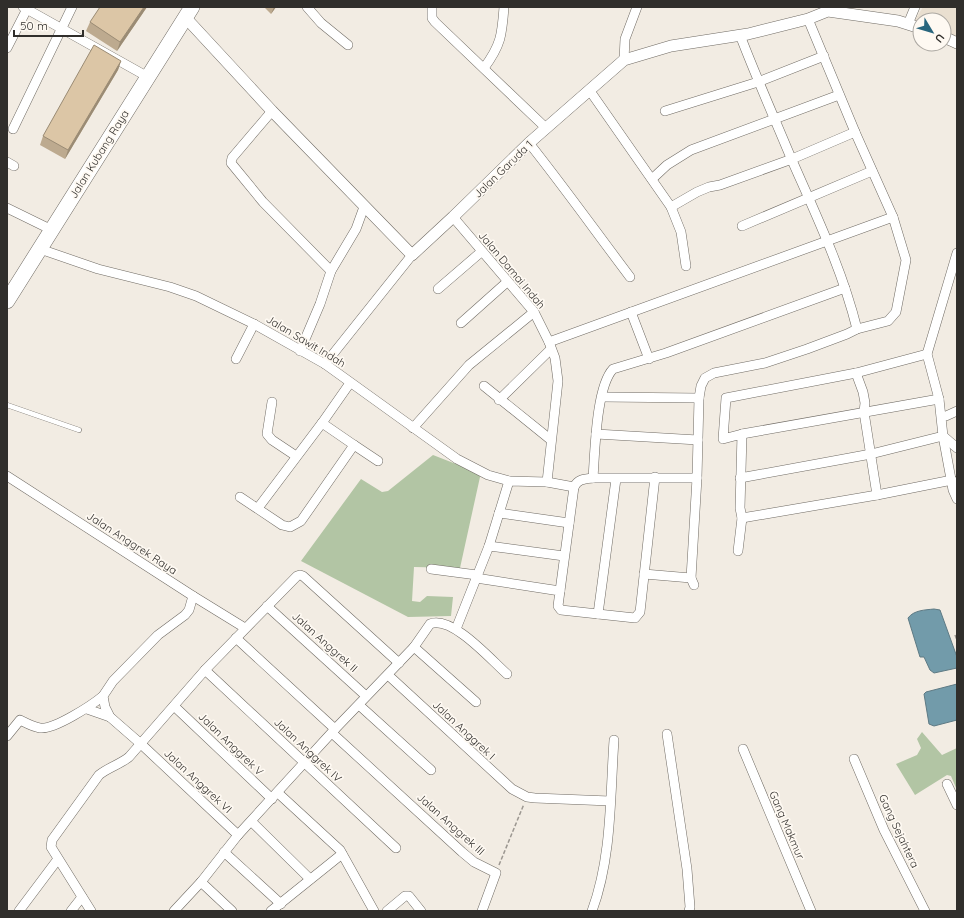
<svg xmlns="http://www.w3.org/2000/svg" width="964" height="918" font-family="Quicksand,sans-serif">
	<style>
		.built { fill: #e9dfd0 }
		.forest { fill: #b2c5a4 }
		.water { fill: #729baa; stroke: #5e7a84 }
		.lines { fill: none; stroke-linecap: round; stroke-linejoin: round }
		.service-casing { stroke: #706b64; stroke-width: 5.5 }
		.minor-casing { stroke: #706b64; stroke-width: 10 }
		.tertiary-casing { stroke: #706b64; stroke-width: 12 }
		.trunk-casing { stroke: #706b64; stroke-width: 16 }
		.path { stroke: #9c9791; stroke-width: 1.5; stroke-dasharray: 4 2; stroke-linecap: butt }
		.service { stroke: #fff; stroke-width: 4.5 }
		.minor { stroke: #fff; stroke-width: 9 }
		.tertiary { stroke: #fff; stroke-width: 11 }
		.trunk { stroke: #fff; stroke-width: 15 }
		.wall { fill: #bdaa8f }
		.shaded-wall { fill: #9a8b74 }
		.building { fill: #dcc6a6; stroke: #9a8b74 }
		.labels { text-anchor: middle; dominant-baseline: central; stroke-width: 3.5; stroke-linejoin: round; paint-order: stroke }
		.street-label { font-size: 11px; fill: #302e2b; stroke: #fef9f2 }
	</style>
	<rect width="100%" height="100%" fill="#f2ece3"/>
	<!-- built -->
	<path class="built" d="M923,7H957V38L944,32V20H920V22L915,20Z"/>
	<!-- forest -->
	<g class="forest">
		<path d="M433,455L479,473L480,477L460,568L414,567L412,601L420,602L427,596L453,597L451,616L408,617L301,561L361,479L382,492L388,491Z"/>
		<path d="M922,732L942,755L957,748V790L951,776L947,775L915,795L896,764L917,755L921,748L917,739Z"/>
	</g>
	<!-- water -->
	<g class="water">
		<path d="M934,609L940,610L957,657V668L934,673L930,670L924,657H920L908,618C914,610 925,610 934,609Z"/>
		<path d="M957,684V720L934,726L929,724L924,694L926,692Z"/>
	</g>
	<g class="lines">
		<defs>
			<path id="service" d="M7,405L79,430"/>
			<g id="minor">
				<path d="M23,7L148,77"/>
				<path d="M307,7L321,23L348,45"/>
				<path d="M432,7V18L435,22L546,128"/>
				<path d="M908,24L915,7"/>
				<path d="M740,35C756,77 774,117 791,158C816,215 842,269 857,329"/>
				<path d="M7,48L28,7"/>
				<path d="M624,60L625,39L637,7"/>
				<path d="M484,68C501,45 502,35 504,7"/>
				<path d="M590,91L671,207L681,232L686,266"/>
				<path d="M272,111L232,158L231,163L263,202L331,271"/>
				<path d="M665,111L758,82L824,56"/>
				<path d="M13,129L72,7"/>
				<path d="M529,143C564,187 596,232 630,277"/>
				<path d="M7,162L14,166"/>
				<path d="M652,179L667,165L691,150L839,95"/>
				<path d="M671,207L697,192L709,187L720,185L792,159L855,132"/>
				<path d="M7,208L52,230"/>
				<path d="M453,217L534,312L549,342L555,358L558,381L547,482"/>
				<path d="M742,226L872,171"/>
				<path d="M40,249L98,269L170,287L196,296L254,324L325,364L457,459L488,475L509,481"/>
				<path d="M957,253L927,354L939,399L943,436L953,490L957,499"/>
				<path d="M438,289L481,252"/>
				<path d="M631,312L649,359"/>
				<path d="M461,323L507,282"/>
				<path d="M549,342L893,217"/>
				<path d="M300,351L320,304L331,271L356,229L364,207"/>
				<path d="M236,359L254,324"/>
				<path d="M325,364L412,255"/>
				<path d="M856,373L863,392L865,403L864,412L877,495"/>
				<path d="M484,386L551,440"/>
				<path d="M602,397L699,398"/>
				<path d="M499,400L551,349"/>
				<path d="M272,402L267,434L272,440L296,456"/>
				<path d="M942,416H946L957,411"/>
				<path d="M413,428L469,365L534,312"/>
				<path d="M596,434L698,440"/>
				<path d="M742,434L939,399"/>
				<path d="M354,445L378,461"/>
				<path d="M7,476L193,596L245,628"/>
				<path d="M593,478C595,452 596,387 613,369L666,353L845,288"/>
				<path d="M740,478L871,454L943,436L957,448"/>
				<path d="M240,497L282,525L290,527L301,521L354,445L322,423"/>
				<path d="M258,508L322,423L350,383"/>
				<path d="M499,513L569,523"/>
				<path d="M742,518L877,495L952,480"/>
				<path d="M489,546L564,556"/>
				<path d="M738,551L742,518L740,508L742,434L723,439L726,398L856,373L927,354"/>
				<path d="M431,569L477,575"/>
				<path d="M644,574L691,578"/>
				<path d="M476,578L560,591L558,606L561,610L635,618L640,612L655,477"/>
				<path d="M694,585L691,578L697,478L699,398L701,386L705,378L714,373L765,363L807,349L847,334L857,329L888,321L896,312L906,260L893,217L855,132L808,19"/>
				<path d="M560,591L574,487"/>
				<path d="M193,596L189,610L185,615L158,635L113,681L103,696L105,707L110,717L141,744L238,835"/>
				<path d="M267,606L366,696"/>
				<path d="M598,614L616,479"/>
				<path d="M456,629L489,546L509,481L547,482L574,487C578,479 584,479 593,478H697"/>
				<path d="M236,638L335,729"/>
				<path d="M414,647L476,702"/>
				<path d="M205,670L396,848"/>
				<path d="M388,675L512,789L527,797L535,798L610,801"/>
				<path d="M359,705L431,770"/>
				<path d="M174,706L272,799"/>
				<path d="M87,709L110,717"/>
				<path d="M332,733L462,852L474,862L496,873L482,911"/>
				<path d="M667,734L687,869L690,907L689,911"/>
				<path d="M7,736L20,720C26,723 33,727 40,728C54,730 92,705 103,696"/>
				<path d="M743,749L811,911"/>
				<path d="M854,759L884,830L925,911"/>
				<path d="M947,784L957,805"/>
				<path d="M278,793L340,850L374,911"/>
				<path d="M252,822L310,879"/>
				<path d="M224,852L281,904"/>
				<path d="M201,882L232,911"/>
				<path d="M19,911L58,859"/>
				<path d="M71,911L82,897"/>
				<path d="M91,911L51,847L52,840L99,775C109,767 119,765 129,757L205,670L297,576L300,575L303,576L399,663"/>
				<path d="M174,911L201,882L238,835L335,729L414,647L430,624C452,615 491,660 507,674"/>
				<path d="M271,911L342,854"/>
				<path d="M387,911L405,896H409L421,911"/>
				<path d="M592,911C612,857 610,797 614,740"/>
			</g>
			<g id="tertiary">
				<path d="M185,17L272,111L412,255L453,217L529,143L624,60L671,46L748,34L808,19L828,11L898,21L920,28"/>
				<path d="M944,37L957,43"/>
			</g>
			<path id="trunk" d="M7,301L192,7"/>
		</defs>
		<!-- service casing -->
		<use href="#service" class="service-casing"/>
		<!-- minor casing -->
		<use href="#minor" class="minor-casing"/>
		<!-- tertiary casing -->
		<use href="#tertiary" class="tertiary-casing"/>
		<!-- trunk casing -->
		<use href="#trunk" class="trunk-casing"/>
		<!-- path -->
		<g class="path">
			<path d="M955,635L957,640"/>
			<path d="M499,865L524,804"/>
		</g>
		<!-- service -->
		<use href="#service" class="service"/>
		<!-- minor -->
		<use href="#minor" class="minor"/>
		<!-- tertiary -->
		<use href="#tertiary" class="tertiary"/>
		<!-- trunk -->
		<use href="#trunk" class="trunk"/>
	</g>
	<!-- wall -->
	<g class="wall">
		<path d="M147,7L117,51L86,31L90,22Z"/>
		<path d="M264,7H276L271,14Z"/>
		<path d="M121,61L118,70L65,159L40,145L43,136Z"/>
	</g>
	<!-- shaded-wall -->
	<g class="shaded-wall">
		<path d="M144,7H147L117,51L120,42Z"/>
		<path d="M274,7H276L271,14Z"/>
		<path d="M121,61L118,70L65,159L68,150Z"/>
	</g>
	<!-- building -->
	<g class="building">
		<path d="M100,7H144L120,42L90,22Z"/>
		<path d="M94,45L121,61L68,150L43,136Z"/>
	</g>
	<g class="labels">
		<!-- street labels -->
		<g class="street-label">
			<text transform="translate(99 154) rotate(-58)">Jalan Kubang Raya</text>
			<text transform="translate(503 169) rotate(-44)">Jalan Garuda 1</text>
			<text transform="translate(512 270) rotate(50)">Jalan Damai Indah</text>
			<text transform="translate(306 341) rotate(31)">Jalan Sawit Indah</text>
			<text transform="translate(132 543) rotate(33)">Jalan Anggrek Raya</text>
			<text transform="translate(325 642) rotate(42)">Jalan Anggrek II</text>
			<text transform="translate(464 730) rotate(43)">Jalan Anggrek I</text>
			<text transform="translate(231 744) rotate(44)">Jalan Anggrek V</text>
			<text transform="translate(308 750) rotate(43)">Jalan Anggrek IV</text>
			<text transform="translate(198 781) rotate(43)">Jalan Anggrek VI</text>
			<text transform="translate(451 824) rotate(42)">Jalan Anggrek III</text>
			<text transform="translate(787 825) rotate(67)">Gang Makmur</text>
			<text transform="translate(899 831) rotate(65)">Gang Sejahtera</text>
		</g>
	</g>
	<!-- border -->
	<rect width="964" height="918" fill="none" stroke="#302e2b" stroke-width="16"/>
	<!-- north arrow -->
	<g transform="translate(932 32) rotate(128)"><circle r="19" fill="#fef9f2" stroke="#aca8a2"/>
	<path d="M0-3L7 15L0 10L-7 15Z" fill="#29667d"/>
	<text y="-6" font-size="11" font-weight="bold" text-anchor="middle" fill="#302e2b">U</text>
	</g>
	<!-- scale -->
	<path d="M14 30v6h69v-6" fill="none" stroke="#302e2b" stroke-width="2"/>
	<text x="20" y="30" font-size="12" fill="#302e2b" stroke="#fef9f2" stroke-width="3" paint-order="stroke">50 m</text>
</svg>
